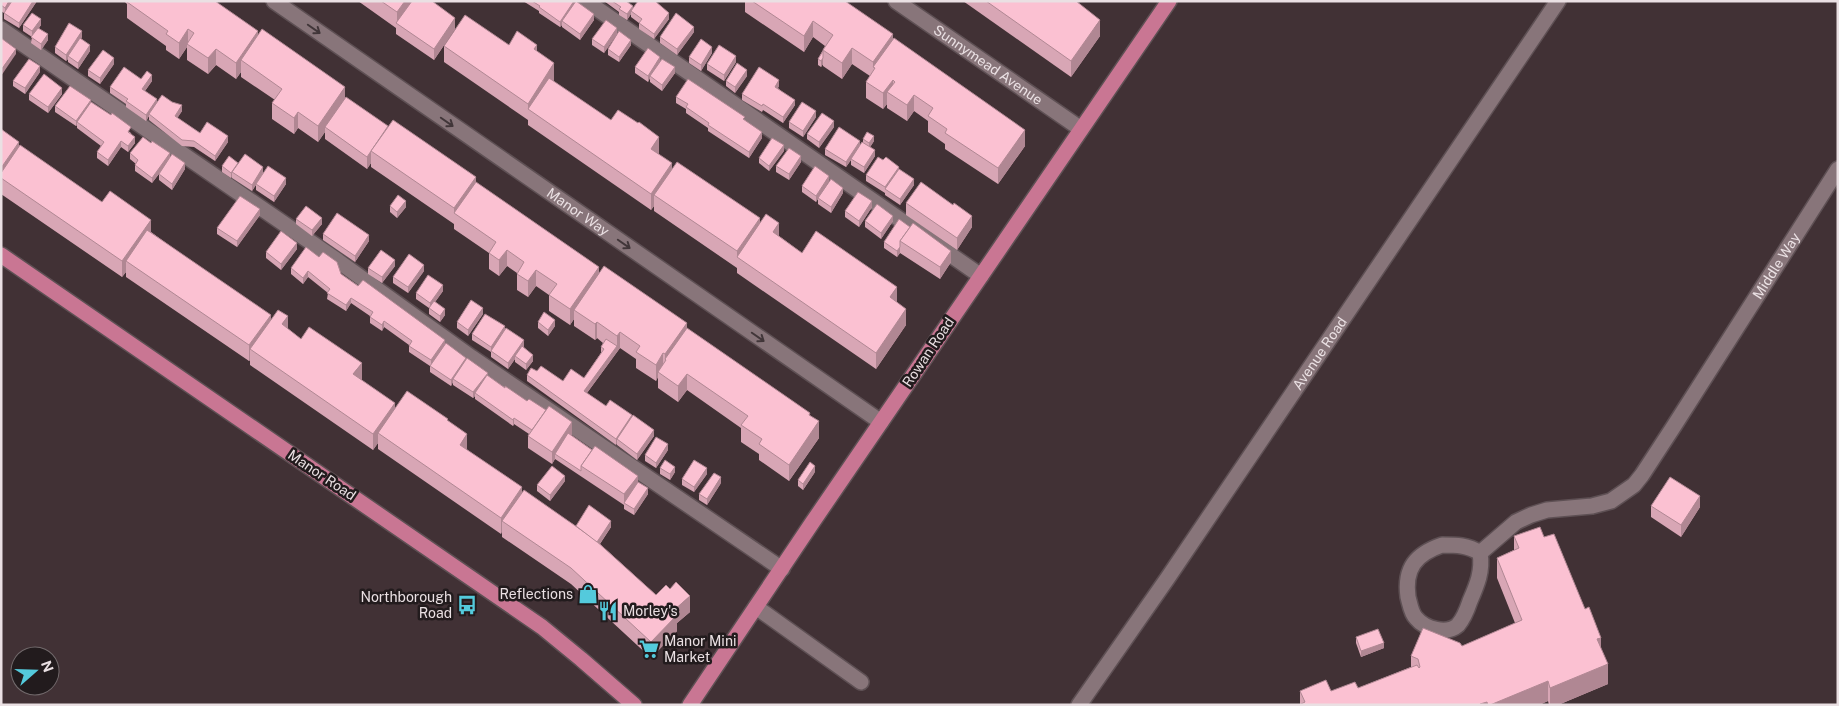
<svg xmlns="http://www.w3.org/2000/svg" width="1839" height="706" font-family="'Public Sans',sans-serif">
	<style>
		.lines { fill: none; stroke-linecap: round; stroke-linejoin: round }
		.minor-casing { stroke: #5e5054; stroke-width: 18 }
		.major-casing { stroke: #5e5054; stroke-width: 18 }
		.minor { stroke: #88757a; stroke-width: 15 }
		.major { stroke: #c97693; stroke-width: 15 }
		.wall { fill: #d8a6b5 }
		.shaded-wall { fill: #b08793 }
		.building { fill: #fbc1d2; stroke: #b08793 }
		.oneway { stroke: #413639 }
		.labels { text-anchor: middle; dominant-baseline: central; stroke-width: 5; stroke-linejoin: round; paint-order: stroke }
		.street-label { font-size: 14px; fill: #eae0e3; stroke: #221b1d }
		.poi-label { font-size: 14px; fill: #eae0e3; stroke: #221b1d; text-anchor: end }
	</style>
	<rect width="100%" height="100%" fill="#413135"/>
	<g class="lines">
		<defs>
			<g id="minor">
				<path id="s1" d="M274,1L881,422"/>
				<path d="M586,1L981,276"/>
				<path id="s2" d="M896,1L1081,129"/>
				<path d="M1,29L338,261L471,357L782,569"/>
				<path d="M1442,545C1456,545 1468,545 1480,553C1483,571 1477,585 1470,601C1467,610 1464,618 1458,625C1447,635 1425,629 1416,618C1411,613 1410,604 1408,597C1404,568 1416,554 1442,545Z"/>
				<path id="s3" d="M1480,553L1516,522L1531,515L1547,510L1592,506L1611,501L1634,485L1642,475L1674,426L1838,169"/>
				<path d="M756,607L861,682"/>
				<path id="s4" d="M1079,705L1167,579L1558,1"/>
			</g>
			<g id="major">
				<path d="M1,255L542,627L581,659L634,705"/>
				<path d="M690,705L812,523L1169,1"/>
			</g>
		</defs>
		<!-- minor casing -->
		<use href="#minor" class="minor-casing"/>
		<!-- major casing -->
		<use href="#major" class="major-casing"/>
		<!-- minor -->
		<use href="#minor" class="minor"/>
		<!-- major -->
		<use href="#major" class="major"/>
	</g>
	<!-- wall -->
	<g class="wall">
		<path d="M1,1H37L19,28L4,19V13L1,11Z"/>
		<path d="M124,1H215L258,36L345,98L388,127L476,183L599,273L687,329L810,415L819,438L789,481L759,460V454L741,442V428L687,390L678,402L658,388V377L656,381L636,368V359L620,348L587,393L606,406L632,417L654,436L637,460L617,445V443L616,445L527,381V375L537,371L563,381L584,378L601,353V347L603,343L597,338L595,340L574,326V319L570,325L549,311V295L536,286L528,297L517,290V273L507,266L499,276L489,269V253L454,229V224L371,167V163L367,169L325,139V132L318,142L298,128L294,134L272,119V103L275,100L241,77V72L236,79L216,65L208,74L187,60V47L179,59L166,50V46L127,18V4Z"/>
		<path d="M358,1H432L455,29L434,60L396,34V28Z"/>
		<path d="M523,1H575V3L594,20L580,40L562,27V25L560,27L539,13V11Z"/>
		<path d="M604,1H628L627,2L633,9L669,19L654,39L639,29V23L631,17V14L627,20L619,15V12Z"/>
		<path d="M745,1H845L1025,146L998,184L945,149V144L928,132V121L914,111L907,121L887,108V104L883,109L866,98V82L870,76L852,64L842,79L823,66V64L821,67L818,65V59L825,46L813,37L804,52L745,12Z"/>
		<path d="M963,1H1076L1100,36L1071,77Z"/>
		<path d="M23,25H41L39,28L48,40L41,50L31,43L32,37L23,31Z"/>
		<path d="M694,32L677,55L660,43V37Z"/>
		<path d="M617,34L604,53L592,45V39Z"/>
		<path d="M82,37L81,39L90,51L78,69L68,62V59L66,61L55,53V47Z"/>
		<path d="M509,45L537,52L554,80L553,81L659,153L658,154L672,169L779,236L802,253L897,302L906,325L876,369L737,273V268L654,211V206L651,210L528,125V120L444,62V46Z"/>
		<path d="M631,45L619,62L608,55V49Z"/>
		<path d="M712,53L701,71L689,63V57Z"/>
		<path d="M660,61L675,73L662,91L650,82V78L648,82L635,73V67Z"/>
		<path d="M736,62L724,81L707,70V64Z"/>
		<path d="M114,64L100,84L88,76V70Z"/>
		<path d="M40,72L25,94L13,86V81Z"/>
		<path d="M747,76L735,93L726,86V81Z"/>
		<path d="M141,79L152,81L145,91L157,103L182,111L177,118L200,133L228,142L215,161L194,147L182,146L149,120V116L146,121L126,107V104L110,93V87Z"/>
		<path d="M779,86L778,88L795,105L783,123L763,110L762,112L742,100V94Z"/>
		<path d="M29,94H62L48,113L29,100Z"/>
		<path d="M676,97L745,120L762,138L749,158L708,131V128L686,113V109L676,103Z"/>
		<path d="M91,102L131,133L135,143L128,152L121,147L108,166L97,158V152L101,146L77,128V125L76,126L55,112V106Z"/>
		<path d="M816,117L803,137L789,128V122Z"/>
		<path d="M834,127L819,148L807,139V134Z"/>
		<path d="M1,129L19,147L102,202L151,232L271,320L288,329L301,339L362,379L361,380L395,408L448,421L467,450L522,492L576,526L611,527L600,544L656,595L690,612L677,623V631L651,658L571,584L502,537V531L501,534L378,449V443L373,450L250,365V360L249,361L126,277V272L122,277L1,194Z"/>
		<path d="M863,139L874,141L870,147L875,156L864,173L851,165V160L846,167L825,155V149L860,145L863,143Z"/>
		<path d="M784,151L769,171L759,163V158Z"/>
		<path d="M130,153L170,157L185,169L172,190L159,180V174L152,183L135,171V165L136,164L130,159Z"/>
		<path d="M883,160L899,169L914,185L900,205L885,195V193L866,181V175Z"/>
		<path d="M801,162L789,180L776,172V166Z"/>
		<path d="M238,165L263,173L286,184L274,202L256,190V185L252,191L232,178V176L231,178L222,172V166Z"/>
		<path d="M829,181L816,202L802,192V186Z"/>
		<path d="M843,193L831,213L818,204V198Z"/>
		<path d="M906,203L953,205L972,227L957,250L906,215Z"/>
		<path d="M390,206L406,207L397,218L390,212Z"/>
		<path d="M872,207L859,227L845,217V211Z"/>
		<path d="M260,215L237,247L217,234V228Z"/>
		<path d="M296,219L322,224L312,236L296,224Z"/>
		<path d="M865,221H893L881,239L865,227Z"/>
		<path d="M910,227L951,262L940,279L900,253L897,257L884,248V242Z"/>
		<path d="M323,234L369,241L355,262L323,240Z"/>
		<path d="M297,249L281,270L266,258V252Z"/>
		<path d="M395,266L382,283L368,274V268Z"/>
		<path d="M291,268L341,274L445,344L488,376L572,434L571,435L638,482L648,494L634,515L624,509V505L555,459L552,464L528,448V436L529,434L514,424L513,426L475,399V396L473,398L453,385V382L451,386L430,372V366L409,352V345L384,327L382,331L370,323V316L351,303L346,311L327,299L328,293L308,277L303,284L291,274Z"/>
		<path d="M424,271L408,293L393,283V277Z"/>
		<path d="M443,291L435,302L445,315L440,322L429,314V308L416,299V293Z"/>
		<path d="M483,314L468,336L457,328V322Z"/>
		<path d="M538,322L555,326L548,336L538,328Z"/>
		<path d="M505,330L524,346L523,348L533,361L526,370L515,362V359L508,369L491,357V352L472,340V334Z"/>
		<path d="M668,450L656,468L645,461V455Z"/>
		<path d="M660,468L675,472L670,480L660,474Z"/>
		<path d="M815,472L803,490L798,486V480Z"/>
		<path d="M707,474L694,492L682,485V479Z"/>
		<path d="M565,481L550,501L537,491V485Z"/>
		<path d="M721,483L707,505L699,500V494Z"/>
		<path d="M1651,506L1700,507L1681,537L1651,517Z"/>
		<path d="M1514,536L1544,537L1601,649L1608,684L1558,705H1549L1548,701L1539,705H1299L1300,704V691H1331L1358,688L1411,667V656L1462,646L1515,623L1497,578V558L1514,550Z"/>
		<path d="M1356,637L1384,648L1361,657L1356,643Z"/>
	</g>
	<!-- shaded-wall -->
	<g class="shaded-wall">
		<path d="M9,1H13L5,14V8Z"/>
		<path d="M33,1H37L19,28V23Z"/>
		<path d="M405,1H416L397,23V12Z"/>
		<path d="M574,1H575V6L562,21V25L560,27V22Z"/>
		<path d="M633,6V12L631,11V14L627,20V14Z"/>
		<path d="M669,13V19L654,39V34Z"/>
		<path d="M594,14V20L580,40V34Z"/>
		<path d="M455,18V29L434,60V49Z"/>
		<path d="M41,19V25L32,37V31Z"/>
		<path d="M1100,20V36L1071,77V61Z"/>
		<path d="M813,21V37L804,52V36Z"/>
		<path d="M694,27V32L677,55V49Z"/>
		<path d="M617,28V34L604,53V47Z"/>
		<path d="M188,29V45L187,44V47L179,59V43Z"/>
		<path d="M82,31V37L69,57L68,56V59L66,61V55Z"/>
		<path d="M258,31V47L241,60V72L236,79V63Z"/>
		<path d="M48,34V40L41,50V44Z"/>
		<path d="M893,34V50L875,68L873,67V78V62Z"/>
		<path d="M631,40V45L619,62V57Z"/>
		<path d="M90,45V51L78,69V63Z"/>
		<path d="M537,45V61L534,49Z"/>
		<path d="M712,47V53L701,71V65Z"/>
		<path d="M852,48V64L842,79V63Z"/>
		<path d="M16,49V54L1,76V70Z"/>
		<path d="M216,49V65L208,74V58Z"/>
		<path d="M736,56V62L724,81V75Z"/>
		<path d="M660,57V63L650,76V78L648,82V76Z"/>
		<path d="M114,58V64L100,84V78Z"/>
		<path d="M823,58V64L821,67V61Z"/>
		<path d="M554,63V80L533,112L528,109V120V104Z"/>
		<path d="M40,66V72L25,94V88Z"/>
		<path d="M675,67V73L662,91V85Z"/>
		<path d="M747,70V76L735,93V87Z"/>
		<path d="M152,75V81L142,95V89Z"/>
		<path d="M779,80V86L775,92V87Z"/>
		<path d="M893,80V96L887,92V104L883,109V93Z"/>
		<path d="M345,87V103L325,127V132L318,142V126Z"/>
		<path d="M62,88V94L48,113V107Z"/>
		<path d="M914,95V111L907,121V105Z"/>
		<path d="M157,99V105L149,114V116L146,121V115Z"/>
		<path d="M91,100V106L77,122V125L76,126V121Z"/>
		<path d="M795,100V105L783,123V117Z"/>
		<path d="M182,105V111L175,122V116Z"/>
		<path d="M816,111V117L803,137V131Z"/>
		<path d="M298,112V128L294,134V118Z"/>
		<path d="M834,121V127L819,148V142Z"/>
		<path d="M1025,130V146L998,184V168Z"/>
		<path d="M762,132V138L749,158V152Z"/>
		<path d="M228,136V142L215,161V156Z"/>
		<path d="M874,136V141L869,149V143Z"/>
		<path d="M135,137V143L128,152V146Z"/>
		<path d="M659,137V153L651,165V149Z"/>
		<path d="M121,141V147L108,166V160Z"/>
		<path d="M860,141V147L851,159V160L846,167V162Z"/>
		<path d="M19,142V158L1,178V168Z"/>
		<path d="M784,145V151L769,171V166Z"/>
		<path d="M875,150V156L864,173V167Z"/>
		<path d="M371,151V163L367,169V157Z"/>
		<path d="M170,153V159L152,183V178Z"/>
		<path d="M801,156V162L789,180V174Z"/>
		<path d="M185,163V169L172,190V184Z"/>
		<path d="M238,163V169L232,172V176L231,178V173Z"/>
		<path d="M672,163V179L654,195V206L651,210V194Z"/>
		<path d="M263,167V173L252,191V185Z"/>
		<path d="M899,167V172L885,189V193V187Z"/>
		<path d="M829,176V181L816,202V196Z"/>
		<path d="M476,177V193L454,213V208Z"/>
		<path d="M286,178V184L274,202V196Z"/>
		<path d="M914,179V185L900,205V199Z"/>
		<path d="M843,188V193L831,213V207Z"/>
		<path d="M406,201V207L397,218V212Z"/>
		<path d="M872,201V207L859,227V221Z"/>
		<path d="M260,209V215L237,247V241Z"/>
		<path d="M893,216V221L881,239V233Z"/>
		<path d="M972,216V227L957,250V238Z"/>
		<path d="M322,218V224L312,236V230Z"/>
		<path d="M760,218V234L737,257V251Z"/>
		<path d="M151,220V236L126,261V272L122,277V261Z"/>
		<path d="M779,223V239L773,232Z"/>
		<path d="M369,235V241L355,262V256Z"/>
		<path d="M297,243V249L281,270V264Z"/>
		<path d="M900,247V253L897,257V251Z"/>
		<path d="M507,250V266L499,276V260Z"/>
		<path d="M951,251V262L940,279V267Z"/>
		<path d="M395,260V266L382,283V277Z"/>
		<path d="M424,265V271L408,293V287Z"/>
		<path d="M599,267V284L574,310V319L570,325V309Z"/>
		<path d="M536,270V286L528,297V281Z"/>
		<path d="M308,271V277L303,284V278Z"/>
		<path d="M443,285V291L430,309V303Z"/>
		<path d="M897,287V303L890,297Z"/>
		<path d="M351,298V303L346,311V305Z"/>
		<path d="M483,308V314L468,336V330Z"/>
		<path d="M445,309V315L440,322V316Z"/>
		<path d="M906,309V325L876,369V353Z"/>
		<path d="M271,315V331L250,349V360L249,361V345Z"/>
		<path d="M288,316V332L282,324Z"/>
		<path d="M555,320V326L548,336V330Z"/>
		<path d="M384,321V327L382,331V325Z"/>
		<path d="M597,322V338L595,340V324Z"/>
		<path d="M687,323V339L666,360L665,359V354Z"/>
		<path d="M505,326V332L491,351V347Z"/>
		<path d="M620,332V348L584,397V391L617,346V336Z"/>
		<path d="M445,340V346L431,366V360Z"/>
		<path d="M524,340V346L517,357L515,356V359L508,369V363Z"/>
		<path d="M663,353V369L658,372V377L656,381V365Z"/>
		<path d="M533,355V361L526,370V364Z"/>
		<path d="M466,358V364L453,379V382L451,386V380Z"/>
		<path d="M362,363V379L353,390V374Z"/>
		<path d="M488,373V379L475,393V396L473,398V392Z"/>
		<path d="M687,374V390L678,402V386Z"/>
		<path d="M395,403V419L378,433V443L373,450V434Z"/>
		<path d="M632,415V421L617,439V443L616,445V439Z"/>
		<path d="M514,418V424L513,426V420Z"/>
		<path d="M819,421V438L789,481V465Z"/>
		<path d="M572,422V434L558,455L555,454V459L552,464V452Z"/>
		<path d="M654,430V436L637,460V454Z"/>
		<path d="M467,434V450L460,445Z"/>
		<path d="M668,444V450L656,468V463Z"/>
		<path d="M815,466V472L803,490V484Z"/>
		<path d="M675,467V472L670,480V474Z"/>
		<path d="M707,468V474L694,492V487Z"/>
		<path d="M565,476V481L550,501V495Z"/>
		<path d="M638,476V487L624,504V494Z"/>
		<path d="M721,477V483L707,505V499Z"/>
		<path d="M522,487V503L502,521V531L501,534V518Z"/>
		<path d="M648,488V494L634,515V509Z"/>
		<path d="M1700,496V507L1681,537V525Z"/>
		<path d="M611,521V527L595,551V545Z"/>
		<path d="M690,596V612L677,623V631L651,658V642L673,611Z"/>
		<path d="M1601,638V658L1597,639Z"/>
		<path d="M1384,643V648L1361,657V651Z"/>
		<path d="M1608,664V684L1558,705H1550V688Z"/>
		<path d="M1548,681V701L1539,705H1490Z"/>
		<path d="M1487,702V705H1480V704Z"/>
	</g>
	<!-- building -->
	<g class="building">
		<path d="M1,1H9L5,8L1,5Z"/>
		<path d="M12,1H33L19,23L4,13Z"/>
		<path d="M128,1H215L258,31L236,63L216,49L208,58L187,44L194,33L188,29L179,43L166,34L168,31L127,2Z"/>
		<path d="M381,1H405L397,12Z"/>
		<path d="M412,1H432L455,18L434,49L396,23Z"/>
		<path d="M532,1H574L560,22L539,7L540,6Z"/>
		<path d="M576,1L594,14L580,34L562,21Z"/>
		<path d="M612,1H626L633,6L627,14L619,9L621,7Z"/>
		<path d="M638,1H655L669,13L654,34L639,23L642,19L631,11Z"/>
		<path d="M752,1H845L893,34L873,62L852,48L842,63L823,50L833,35L813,21L804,36Z"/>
		<path d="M986,1H1076L1100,20L1071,61Z"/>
		<path d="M32,13L41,19L32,31L23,25Z"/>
		<path d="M676,13L694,27L677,49L660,37Z"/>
		<path d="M465,15L509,45L517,31L537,45L534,49L554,63L528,104L444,46Z"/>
		<path d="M606,20L617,28L604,47L592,39Z"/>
		<path d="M69,23L82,31L66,55L55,47Z"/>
		<path d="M38,28L48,34L41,44L31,37Z"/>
		<path d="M262,29L345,87L318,126L298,112L294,118L272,103L282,89L241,60Z"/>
		<path d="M619,31L631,40L619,57L608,49Z"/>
		<path d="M1,38L16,49L1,70Z"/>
		<path d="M80,38L90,45L78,63L68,56Z"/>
		<path d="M894,38L1025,130L998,168L945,133L947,129L928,116L933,108L914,95L907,105L887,92L895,82L893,80L883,93L866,82L875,68L873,67Z"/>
		<path d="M701,39L712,47L701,65L689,57Z"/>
		<path d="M719,45L736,56L724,75L707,64Z"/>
		<path d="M648,48L660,57L648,76L635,67Z"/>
		<path d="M103,50L114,58L100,78L88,70Z"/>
		<path d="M823,51V58L821,61L818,59Z"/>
		<path d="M29,59L40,66L25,88L13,81Z"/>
		<path d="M662,59L675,67L662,85L650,76Z"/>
		<path d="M737,63L747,70L735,87L726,81Z"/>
		<path d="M124,67L141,79L147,71L152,75L142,89L157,99L146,115L126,101L128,99L110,87Z"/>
		<path d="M759,67L779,80L775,87L795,100L783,117L763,104L762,106L742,94Z"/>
		<path d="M44,74L62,88L48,107L29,94Z"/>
		<path d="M549,78L611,120L618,110L638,123L639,122L659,137L651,149L672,163L651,194L528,109Z"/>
		<path d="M688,79L745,117L743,119L762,132L749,152L708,125L709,123L686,107L688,104L676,97Z"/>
		<path d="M70,86L91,100L76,121L55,106Z"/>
		<path d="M162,95L172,102L182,105L175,116L200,133L207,122L228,136L215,156L194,141L182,140L149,114Z"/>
		<path d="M346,97L388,126L367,157L325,127Z"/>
		<path d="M91,102L111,115L112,113L131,127L128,132L135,137L128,146L121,141L108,160L97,152L104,142L77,122Z"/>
		<path d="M802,102L816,111L803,131L789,122Z"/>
		<path d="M822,113L834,121L819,142L807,134Z"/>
		<path d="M393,120L476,177L454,208L371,151Z"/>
		<path d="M839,127L860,141L846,162L825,149Z"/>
		<path d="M1,129L19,142L1,168Z"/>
		<path d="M867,132L874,136L869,143L863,139Z"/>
		<path d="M143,137L151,143L152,141L170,153L152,178L135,165L138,160L130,153Z"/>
		<path d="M772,138L784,145L769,166L759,158Z"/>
		<path d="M862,142L875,150L864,167L851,159Z"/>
		<path d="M20,145L102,202L110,191L151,220L122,261L1,178V173Z"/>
		<path d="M789,148L801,156L789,174L776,166Z"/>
		<path d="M172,154L185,163L172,184L159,174Z"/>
		<path d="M245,154L263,167L252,185L232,172Z"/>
		<path d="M229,156L238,163L231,173L222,166Z"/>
		<path d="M878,157L883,160L886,157L899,167L885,187L866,175Z"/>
		<path d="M677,162L760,218L737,251L654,195Z"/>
		<path d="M268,166L286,178L274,196L256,184Z"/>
		<path d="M815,166L829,176L816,196L802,186Z"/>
		<path d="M899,169L914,179L900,199L885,189Z"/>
		<path d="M831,179L843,188L831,207L818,198Z"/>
		<path d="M476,182L599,267L570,309L549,295L557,284L536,270L528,281L517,274L524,262L507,250L499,260L489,253L496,242L454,213Z"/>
		<path d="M921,182L953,205L954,203L972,216L957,238L906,203Z"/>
		<path d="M858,192L872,201L859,221L845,211Z"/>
		<path d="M398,195L406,201L397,212L390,206Z"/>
		<path d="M240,196L260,209L237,241L217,228Z"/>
		<path d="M877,204L893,216L881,233L865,221Z"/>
		<path d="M306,206L322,218L312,230L296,219Z"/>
		<path d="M337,213L369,235L355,256L323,234Z"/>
		<path d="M766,214L779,223L773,232L802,253L816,231L897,287L890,297L906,309L876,353L737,257Z"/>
		<path d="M899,219L910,227L900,241V247L897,251L884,242Z"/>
		<path d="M913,223L951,251L940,267L900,241Z"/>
		<path d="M147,230L271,315L249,345L126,261Z"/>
		<path d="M281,231L297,243L281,264L266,252Z"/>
		<path d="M306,247L319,257L323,252L337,262L341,274L358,286L363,280L445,340L431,360L409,346L412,341L384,321L382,325L370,317L373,312L351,298L346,305L327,293L330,289L308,271L303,278L291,268Z"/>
		<path d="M381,250L395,260L382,277L368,268Z"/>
		<path d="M409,254L424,265L408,287L393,277Z"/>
		<path d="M604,266L687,323L665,354L663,353L656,365L636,352L640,346L620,332L617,336L597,322L595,324L574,310Z"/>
		<path d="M428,275L443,285L430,303L416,293Z"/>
		<path d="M471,300L483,308L468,330L457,322Z"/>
		<path d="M434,301L445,309L440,316L429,308Z"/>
		<path d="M278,310L288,316L282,324L301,339L309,327L362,363L353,374L395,403L373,434L250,349Z"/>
		<path d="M544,312L555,320L548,330L538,322Z"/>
		<path d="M485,314L505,326L491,347L472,334Z"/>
		<path d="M506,328L524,340L508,363L491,351Z"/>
		<path d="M687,328L810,413L809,415L819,421L789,465L759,444L762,439L741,425L748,416L687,374L678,386L658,372L666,360L665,359Z"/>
		<path d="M606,339L617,346L584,391L606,406L610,400L632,415L616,439L527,375L531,368L537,371L541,366L563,381L571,369L584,378L604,349L601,347Z"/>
		<path d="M446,343L466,358L451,380L430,366Z"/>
		<path d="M522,346L533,355L526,364L515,356Z"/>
		<path d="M467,358L488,373L473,392L453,379Z"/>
		<path d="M487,375L505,388V386L527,401L529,399L546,410L532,430L514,418L513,420L475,393Z"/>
		<path d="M407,391L448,419L447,420L467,434L460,445L522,487L501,518L378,433Z"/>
		<path d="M549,406L572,422L552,452L528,436Z"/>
		<path d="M633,415L654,430L637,454L617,439Z"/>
		<path d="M568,433L592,450L581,466V471L555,454Z"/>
		<path d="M656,437L668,444L656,463L645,455Z"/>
		<path d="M595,446L638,476L624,494L581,466Z"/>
		<path d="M665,460L675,467L670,474L660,468Z"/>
		<path d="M694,460L707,468L694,487L682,479Z"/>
		<path d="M810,462L815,466L803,484L798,480Z"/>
		<path d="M552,466L565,476L550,495L537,485Z"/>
		<path d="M714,473L721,477L707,499L699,494Z"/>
		<path d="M1670,477L1700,496L1681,525L1651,506Z"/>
		<path d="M638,482L648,488L634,509L624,503Z"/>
		<path d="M524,490L594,539L656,595L666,585L670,589L676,582L690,596L673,611L677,615L651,642L571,568L502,521Z"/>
		<path d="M589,505L611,521L597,542L576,526Z"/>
		<path d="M1540,527L1544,537L1554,534L1585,609L1589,607L1601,638L1597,639L1608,664L1550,688L1548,681L1490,705H1488L1487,702L1480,704L1481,705H1299L1305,702L1300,691L1326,680L1331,691L1355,682L1358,688L1417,665L1419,668L1420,667L1418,659L1411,656L1423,628L1460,643L1462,646L1522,620L1497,558L1519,548L1514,536Z"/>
		<path d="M1378,629L1384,643L1361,651L1356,637Z"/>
	</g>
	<!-- one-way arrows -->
	<defs><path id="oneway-shaft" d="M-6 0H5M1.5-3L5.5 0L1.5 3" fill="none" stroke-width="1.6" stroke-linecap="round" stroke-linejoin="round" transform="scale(1.25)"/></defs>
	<g class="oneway">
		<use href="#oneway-shaft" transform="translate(314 29) rotate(35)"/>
		<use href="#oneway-shaft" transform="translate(447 122) rotate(35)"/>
		<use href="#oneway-shaft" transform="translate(624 244) rotate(35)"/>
		<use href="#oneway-shaft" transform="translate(758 337) rotate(35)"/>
	</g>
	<!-- icons -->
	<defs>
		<symbol id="shop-bare" viewBox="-9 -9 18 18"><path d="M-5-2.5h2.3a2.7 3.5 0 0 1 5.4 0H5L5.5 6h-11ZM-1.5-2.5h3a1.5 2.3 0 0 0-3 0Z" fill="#54cadc" stroke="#221b1d" stroke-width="2.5" paint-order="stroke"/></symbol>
		<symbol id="bus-bare" viewBox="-9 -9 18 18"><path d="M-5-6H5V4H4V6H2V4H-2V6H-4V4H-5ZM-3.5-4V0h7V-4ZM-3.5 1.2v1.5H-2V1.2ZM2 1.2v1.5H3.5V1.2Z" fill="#54cadc" stroke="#221b1d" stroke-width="2.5" paint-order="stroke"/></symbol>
		<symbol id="restaurant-bare" viewBox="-9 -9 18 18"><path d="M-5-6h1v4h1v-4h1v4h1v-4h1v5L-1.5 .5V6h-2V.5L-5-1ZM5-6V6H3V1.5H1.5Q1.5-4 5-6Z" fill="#54cadc" stroke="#221b1d" stroke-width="2.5" paint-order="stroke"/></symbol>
		<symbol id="supermarket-bare" viewBox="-9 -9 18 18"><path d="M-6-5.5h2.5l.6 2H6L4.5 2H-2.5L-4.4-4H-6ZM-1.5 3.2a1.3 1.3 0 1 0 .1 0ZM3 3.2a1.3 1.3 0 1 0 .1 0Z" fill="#54cadc" stroke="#221b1d" stroke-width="2.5" paint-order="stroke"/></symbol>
	</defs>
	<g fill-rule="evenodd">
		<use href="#shop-bare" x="574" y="580" width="28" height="28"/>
		<use href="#bus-bare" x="453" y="591" width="28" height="28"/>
		<use href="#restaurant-bare" x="594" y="597" width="28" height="28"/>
		<use href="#supermarket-bare" x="635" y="635" width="28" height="28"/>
	</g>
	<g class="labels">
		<!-- street labels -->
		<g class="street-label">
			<text stroke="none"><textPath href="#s2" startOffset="112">Sunnymead Avenue</textPath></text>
			<text stroke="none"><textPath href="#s1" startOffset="370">Manor Way</textPath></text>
			<text stroke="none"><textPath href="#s3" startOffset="435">Middle Way</textPath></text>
			<text transform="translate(928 352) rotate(-56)">Rowan Road</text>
			<text stroke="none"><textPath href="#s4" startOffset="426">Avenue Road</textPath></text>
			<text transform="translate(322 475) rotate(34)">Manor Road</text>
		</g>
		<!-- poi labels -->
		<g class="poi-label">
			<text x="573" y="594">Reflections</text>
			<text x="452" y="597">Northborough<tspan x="452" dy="16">Road</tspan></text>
			<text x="623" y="611" text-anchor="start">Morley's</text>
			<text x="664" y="641" text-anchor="start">Manor Mini<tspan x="664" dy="16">Market</tspan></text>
		</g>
	</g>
	<!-- border -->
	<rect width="1839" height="706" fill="none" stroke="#eae0e3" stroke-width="5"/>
	<!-- north arrow -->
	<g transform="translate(35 671) rotate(70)"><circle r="24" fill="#221b1d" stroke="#726a6c"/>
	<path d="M0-4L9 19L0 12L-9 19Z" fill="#54cadc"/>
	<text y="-8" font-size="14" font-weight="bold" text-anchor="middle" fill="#eae0e3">N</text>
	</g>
</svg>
